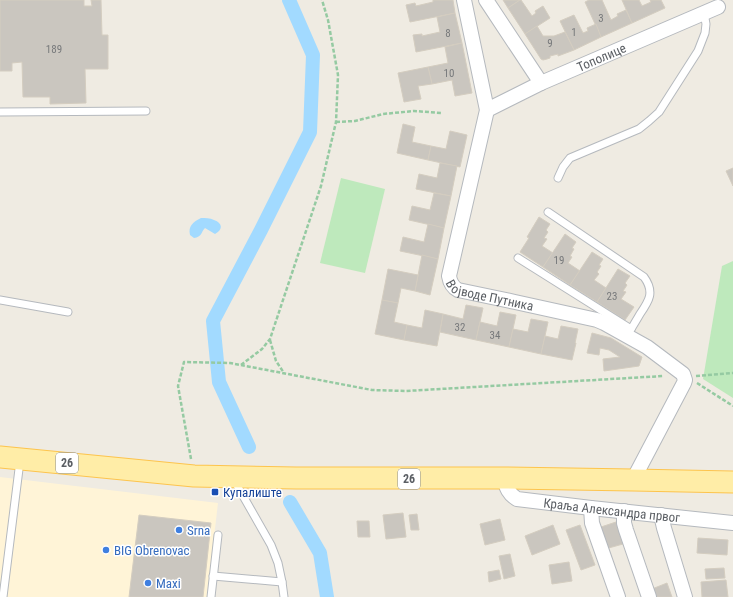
<svg xmlns="http://www.w3.org/2000/svg" width="733" height="597" font-family="'Roboto Condensed',sans-serif">
	<style>
		.commercial { fill: #fff4d7 }
		.green { fill: #bee9bc }
		.water { fill: #a2daff }
		.lines { fill: none; stroke-linecap: round; stroke-linejoin: round }
		.canal { stroke: #a2daff; stroke-width: 14 }
		.building { fill: #cac6bf; stroke: #d4cdc0 }
		.service-casing { stroke: #b5b9be; stroke-width: 9 }
		.minor-casing { stroke: #b5b9be; stroke-width: 16 }
		.primary-casing { stroke: #fdc44d; stroke-width: 23 }
		.path { stroke: #95caa2; stroke-width: 2.5; stroke-dasharray: 4 2; stroke-linecap: butt }
		.service { stroke: #fff; stroke-width: 7 }
		.minor { stroke: #fff; stroke-width: 14 }
		.primary { stroke: #ffeda7; stroke-width: 21 }
		.transit-dot { fill: #1a4fb4; stroke: #fff; stroke-width: 1.5 }
		.shop-dot { fill: #3f7fe0; stroke: #fff; stroke-width: 1.5 }
		.labels { text-anchor: middle; dominant-baseline: central; stroke-width: 3; stroke-linejoin: round; paint-order: stroke }
		.number-label { font-size: 11px; fill: #77797b }
		.shield { fill: #fff; stroke: #8c8f92; stroke-width: 1 }
		.shield-label { font-size: 12px; font-weight: bold; fill: #5b5f64 }
		.street-label { font-size: 13px; fill: #5b5f64; stroke: #fff }
		.transit-label { font-size: 13px; fill: #164399; stroke: #fff; text-anchor: start }
		.shop-label { font-size: 13px; fill: #366cbe; stroke: #fff; text-anchor: start }
	</style>
	<rect width="100%" height="100%" fill="#efebe2"/>
	<!-- commercial -->
	<path class="commercial" d="M0,477L218,503L207,597H0Z"/>
	<!-- green -->
	<g class="green">
		<path d="M341,178L385,189L365,273L320,263Z"/>
		<path d="M733,261V398L703,379L722,266Z"/>
	</g>
	<!-- water -->
	<path class="water" d="M201,218C205,218 210,218 214,220C223,223 223,230 215,234L205,228C201,232 202,237 194,238L190,235C188,226 193,222 201,218Z"/>
	<g class="lines">
		<!-- canal -->
		<g class="canal">
			<path d="M249,447L219,382L213,321L261,230L310,132L313,55L289,0"/>
			<path d="M290,502L320,553L327,597"/>
		</g>
	</g>
	<!-- building -->
	<g class="building">
		<path d="M0,0H84V6H92L91,0H101L102,35H108V69H85L86,103L50,104V97H23L22,62L12,63V71H0Z"/>
		<path d="M433,0H453L455,13L410,22L406,5L415,3L416,6L433,2Z"/>
		<path d="M503,0H520L508,8Z"/>
		<path d="M520,0H521L532,16L536,13L535,11L543,6L550,18L525,34L508,8Z"/>
		<path d="M589,0H602L611,20L618,16L617,14L626,10L632,23L601,37L585,2Z"/>
		<path d="M622,0H639L642,6L651,2L650,0H661L665,8L632,23Z"/>
		<path d="M455,13L462,43L416,52L413,35L422,34V36L440,32L437,17Z"/>
		<path d="M574,15L583,33L588,31L587,28L596,24L601,37L574,50L560,21Z"/>
		<path d="M537,26L543,36H554L565,32L574,50L558,56V54L550,56V58L547,59L543,60L541,59L525,34Z"/>
		<path d="M462,43L472,93L455,96L452,80L432,84L428,67L448,63L445,47Z"/>
		<path d="M428,67L432,84L418,86L421,99L404,102L398,73Z"/>
		<path d="M403,124L415,127L412,142L431,146L428,160L397,153Z"/>
		<path d="M450,131L467,135L460,167L428,160L431,146L446,149Z"/>
		<path d="M440,163L457,166L451,196L416,189L419,174L437,178Z"/>
		<path d="M733,168V186L726,171Z"/>
		<path d="M434,193L451,196L444,228L409,220L412,206L430,210Z"/>
		<path d="M539,217L550,224L546,230L548,232L544,238L547,239L542,246L553,253L543,267L520,252L529,238L527,237Z"/>
		<path d="M428,224L444,228L438,259L400,251L403,237L424,242Z"/>
		<path d="M565,234L576,242L572,248L574,249L570,256L572,257L568,263L580,271L570,285L543,267Z"/>
		<path d="M592,252L603,259L599,265L601,266L597,272L599,274L594,280L606,288L597,302L570,285Z"/>
		<path d="M422,255L438,259L430,295L415,291Z"/>
		<path d="M388,269L418,275L415,291L401,288L398,303L382,300Z"/>
		<path d="M618,269L630,276L625,283L627,285L623,291L626,292L621,299L634,307L625,320L597,302Z"/>
		<path d="M382,300L398,303L394,322L407,325L404,340L375,334Z"/>
		<path d="M466,305L483,308L476,340L440,332L443,314L463,319Z"/>
		<path d="M425,310L443,314L437,346L404,340L407,325L422,328Z"/>
		<path d="M500,312L516,315L509,347L476,340L480,322L497,326Z"/>
		<path d="M531,319L548,322L541,354L509,347L513,329L528,332Z"/>
		<path d="M561,326L578,329L575,343H576L572,360L541,354L545,336L558,339Z"/>
		<path d="M592,333L611,338L642,357L639,366L604,371L603,359L620,357L609,350L600,348L599,355L587,353Z"/>
		<path d="M403,513L406,537L386,539L383,515Z"/>
		<path d="M417,514L419,530H411L409,515Z"/>
		<path d="M139,515L211,523L203,597H129Z"/>
		<path d="M500,519L505,540L485,545L480,524Z"/>
		<path d="M357,521H369L370,537H358Z"/>
		<path d="M616,522L623,544L605,549L598,528Z"/>
		<path d="M553,525L560,544L532,555L525,536Z"/>
		<path d="M580,525L595,565L581,570L566,530Z"/>
		<path d="M698,538L728,540L727,555L697,553Z"/>
		<path d="M510,554L515,576L504,579L499,556Z"/>
		<path d="M569,562L572,581L552,584L549,565Z"/>
		<path d="M724,568L725,578L706,579L705,569Z"/>
		<path d="M499,570L501,579L489,582L488,572Z"/>
		<path d="M726,580L728,597H702L701,582Z"/>
		<path d="M667,583L672,597H655L652,589Z"/>
	</g>
	<g class="lines">
		<defs>
			<g id="service">
				<path d="M0,112L146,111"/>
				<path d="M558,178L563,167L570,158L639,129L649,121L659,112L698,51L705,33L706,24L704,13"/>
				<path d="M548,212L644,277C655,292 649,301 640,314C636,321 631,329 627,336"/>
				<path d="M518,258L631,329"/>
				<path d="M0,300L68,312"/>
				<path d="M234,480L271,545L278,563L282,582L284,597"/>
				<path d="M213,576L282,582"/>
				<path d="M3,597L20,461"/>
				<path d="M211,597L218,535"/>
			</g>
			<g id="minor">
				<path id="s1" d="M464,0L487,110L449,276C450,282 452,287 458,290L515,302L597,320L604,323L647,347L683,374L685,380L684,383L633,480"/>
				<path d="M486,0L541,83"/>
				<path id="s2" d="M487,110L541,83L718,7"/>
				<path id="s3" d="M504,478C506,488 509,494 517,499L591,508L733,523"/>
				<path d="M591,508L592,523L618,597"/>
				<path d="M624,511V523L626,530L649,597"/>
				<path d="M661,515L664,528L685,597"/>
			</g>
			<path id="primary" d="M0,457L194,476L296,478H504L633,480L733,482"/>
		</defs>
		<!-- service casing -->
		<use href="#service" class="service-casing"/>
		<!-- minor casing -->
		<use href="#minor" class="minor-casing"/>
		<!-- primary casing -->
		<use href="#primary" class="primary-casing"/>
		<!-- path -->
		<g class="path">
			<path d="M336,122L355,121L383,114L414,111L441,113"/>
			<path d="M270,340L276,361L284,373"/>
			<path d="M241,365L262,349L270,339L321,186L336,122L338,75L328,20L322,0"/>
			<path d="M696,376L733,373"/>
			<path d="M697,383L733,406"/>
			<path d="M191,459L178,386L184,362L230,363L372,390L406,391L663,376"/>
		</g>
		<!-- service -->
		<use href="#service" class="service"/>
		<!-- minor -->
		<use href="#minor" class="minor"/>
		<!-- primary -->
		<use href="#primary" class="primary"/>
	</g>
	<!-- markers -->
	<rect class="transit-dot" x="211" y="488" width="8" height="8" rx="2"/>
	<g class="shop-dot">
		<circle cx="179" cy="530" r="4"/>
		<circle cx="106" cy="550" r="4"/>
		<circle cx="148" cy="583" r="4"/>
	</g>
	<g class="labels">
		<!-- number labels -->
		<g class="number-label">
			<text x="601" y="18">3</text>
			<text x="574" y="32">1</text>
			<text x="448" y="33">8</text>
			<text x="550" y="43">9</text>
			<text x="54" y="49">189</text>
			<text x="449" y="73">10</text>
			<text x="559" y="260">19</text>
			<text x="612" y="296">23</text>
			<text x="460" y="327">32</text>
			<text x="495" y="335">34</text>
		</g>
		<!-- shield labels -->
		<g class="shield">
			<rect x="56" y="453" width="22" height="20" rx="3"/>
			<rect x="398" y="469" width="22" height="20" rx="3"/>
		</g>
		<g class="shield-label">
			<text x="67" y="463">26</text>
			<text x="409" y="479">26</text>
		</g>
		<!-- street labels -->
		<g class="street-label">
			<text stroke="none"><textPath href="#s2" startOffset="126">Тополице</textPath></text>
			<text stroke="none"><textPath href="#s1" startOffset="332">Војводе Путника</textPath></text>
			<text stroke="none"><textPath href="#s3" startOffset="121">Краља Александра првог</textPath></text>
		</g>
		<!-- transit labels -->
		<g class="transit-label">
			<text x="223" y="492">Купалиште</text>
		</g>
		<!-- shop labels -->
		<g class="shop-label">
			<text x="187" y="530">Srna</text>
			<text x="114" y="550">BIG Obrenovac</text>
			<text x="156" y="583">Maxi</text>
		</g>
	</g>
</svg>
